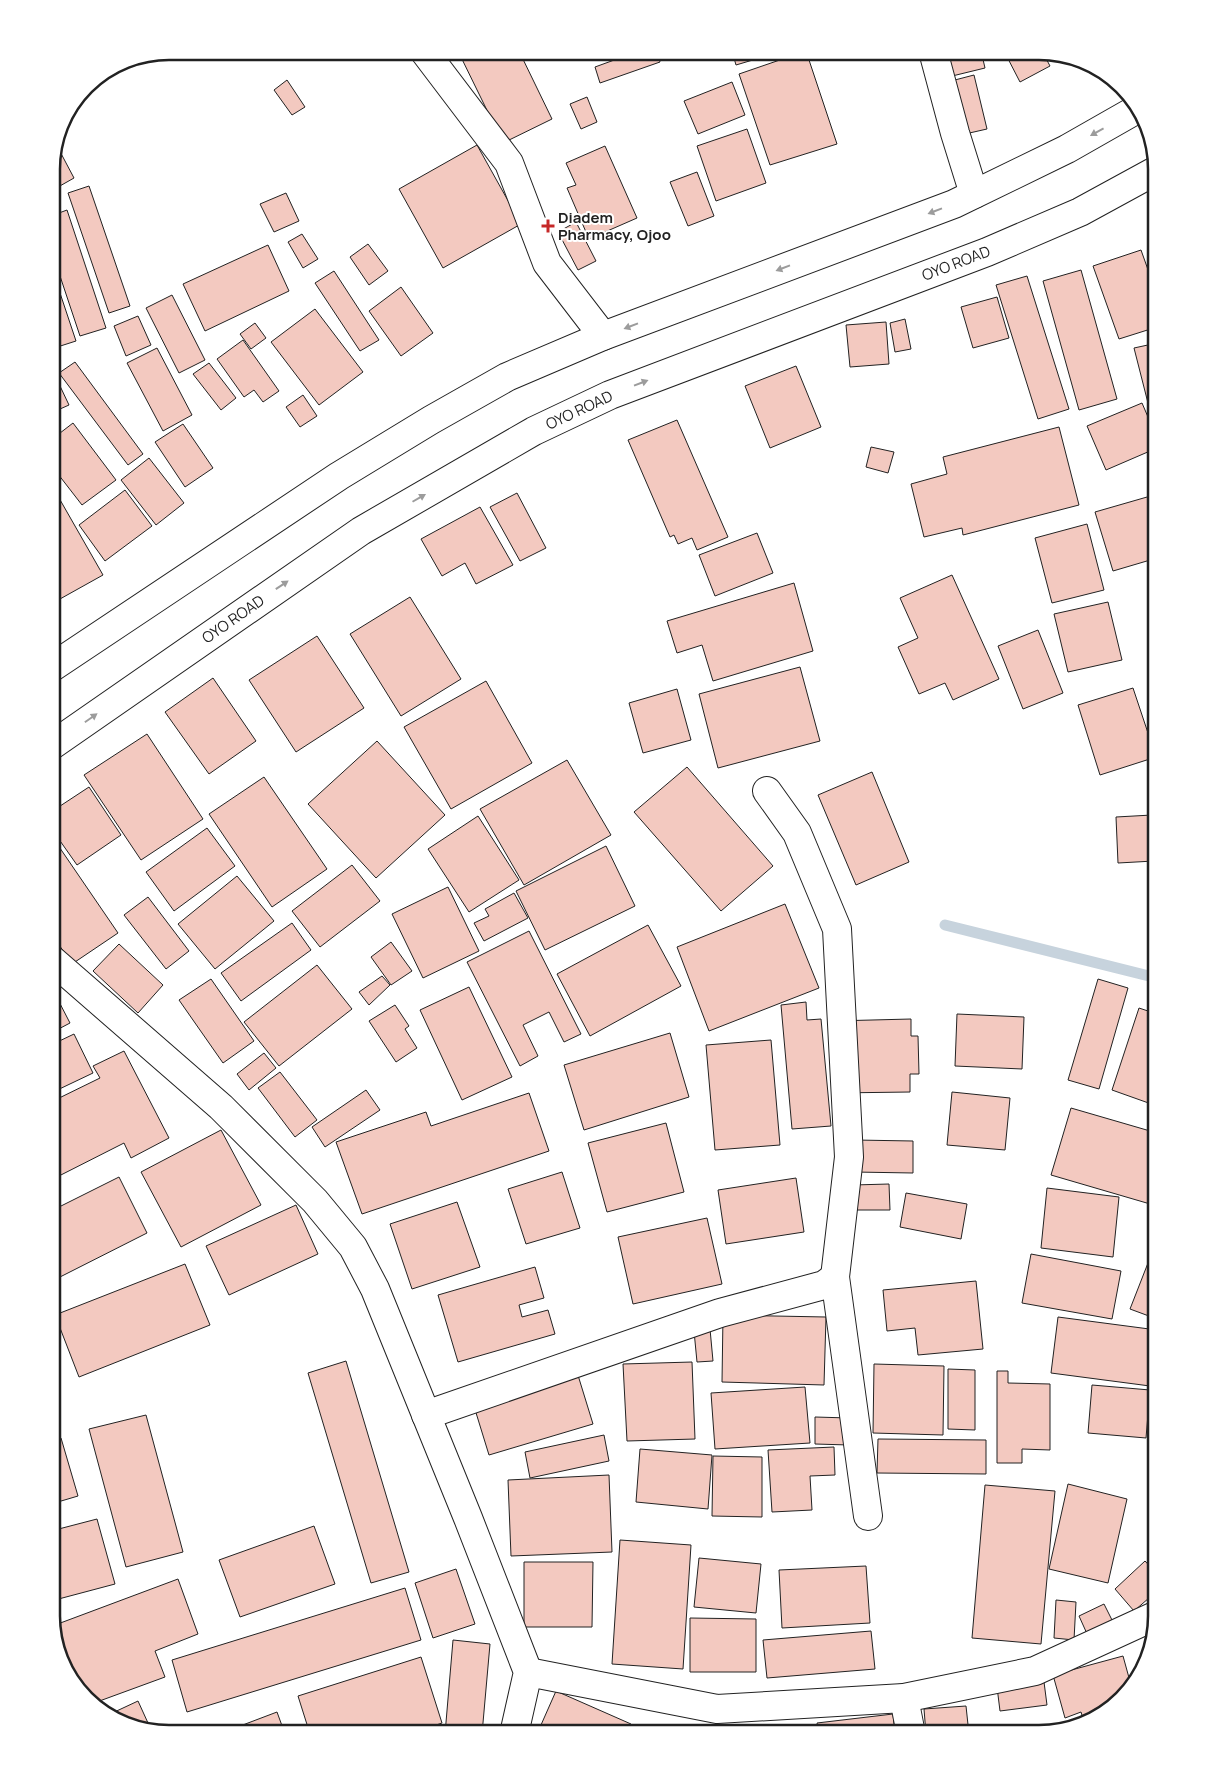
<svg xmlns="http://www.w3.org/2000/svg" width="1208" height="1785" font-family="Manrope,sans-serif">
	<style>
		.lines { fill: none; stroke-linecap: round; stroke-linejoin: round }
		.stream { stroke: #c7d3dd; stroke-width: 11 }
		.building { fill: #f3c9c0; stroke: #222 }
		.street-casing { stroke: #222; stroke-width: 30 }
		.highway-casing { stroke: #222; stroke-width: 30 }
		.street { stroke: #fff; stroke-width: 28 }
		.highway { stroke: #fff; stroke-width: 28 }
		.oneway { fill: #9c9c9c }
		.poi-dot { fill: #c62828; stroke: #fff; stroke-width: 2 }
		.labels { text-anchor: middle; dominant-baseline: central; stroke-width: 4; stroke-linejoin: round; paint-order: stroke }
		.poi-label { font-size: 15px; font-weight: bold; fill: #222; stroke: #fff; text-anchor: start }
		.street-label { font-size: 15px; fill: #222; stroke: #fff }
		.rim { fill: none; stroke: #222; stroke-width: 2.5 }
	</style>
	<rect width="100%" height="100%" fill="#fff"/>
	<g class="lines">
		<!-- stream -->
		<path class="stream" d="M945,925L1157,978"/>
	</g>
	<!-- building -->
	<g class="building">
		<path d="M458,51H519L552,119L503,143Z"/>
		<path d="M574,51H595L576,58Z"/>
		<path d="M639,51H657L660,62L600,83L595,67Z"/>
		<path d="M732,51H783L736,65Z"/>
		<path d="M806,51L837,144L770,165L739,74Z"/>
		<path d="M938,51H981L985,68L944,78Z"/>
		<path d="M1004,51H1042L1050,66L1020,82Z"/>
		<path d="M974,75L987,129L965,134L951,81Z"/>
		<path d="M287,80L305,107L292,115L274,90Z"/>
		<path d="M732,82L745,115L698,134L684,101Z"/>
		<path d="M587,97L597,122L581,129L570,104Z"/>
		<path d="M747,129L766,183L716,201L697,146Z"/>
		<path d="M56,144L74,178L51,191V161Z"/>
		<path d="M477,145L521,224L443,268L399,189Z"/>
		<path d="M605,146L637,218L589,239L567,188L576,185L566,163Z"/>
		<path d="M697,172L714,216L688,226L670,182Z"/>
		<path d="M89,186L130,306L109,313L68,193Z"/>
		<path d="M286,193L299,221L274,232L260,204Z"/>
		<path d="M67,210L106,328L80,336L51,249V216Z"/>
		<path d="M576,222L596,261L578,270L558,232Z"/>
		<path d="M1157,231V262L1148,234Z"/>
		<path d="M302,234L318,259L303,268L288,242Z"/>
		<path d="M368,244L388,271L369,285L350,257Z"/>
		<path d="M268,245L289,291L205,331L183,284Z"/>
		<path d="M1141,250L1157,295V327L1119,339L1093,266Z"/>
		<path d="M51,266L76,341L51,349Z"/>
		<path d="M1081,270L1117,399L1079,410L1043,281Z"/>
		<path d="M334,271L379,340L360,351L315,283Z"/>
		<path d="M1027,276L1069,409L1038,419L996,285Z"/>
		<path d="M401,287L433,333L401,356L369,311Z"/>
		<path d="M172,295L205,360L179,373L146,308Z"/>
		<path d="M997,297L1009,338L973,348L961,307Z"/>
		<path d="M315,309L363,372L319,405L271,342Z"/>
		<path d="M138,316L151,345L126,356L114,326Z"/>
		<path d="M905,319L911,349L895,352L890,323Z"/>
		<path d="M886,322L889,364L850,367L846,325Z"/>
		<path d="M255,323L266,338L251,349L240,334Z"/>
		<path d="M243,340L279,391L263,402L254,390L244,397L217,359Z"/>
		<path d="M1157,343V405L1149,407L1134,348Z"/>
		<path d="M157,348L192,415L163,431L127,363Z"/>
		<path d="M75,362L143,454L128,465L59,373Z"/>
		<path d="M209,363L236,398L221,410L193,374Z"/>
		<path d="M796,366L821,427L770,448L745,386Z"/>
		<path d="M51,367L69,405L51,413Z"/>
		<path d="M303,395L317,416L300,427L286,407Z"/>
		<path d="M1142,403L1157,438V448L1106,470L1087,426Z"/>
		<path d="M1157,411V431L1150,414Z"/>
		<path d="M677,420L728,537L697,550L692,538L678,544L674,535L670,537L628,440Z"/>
		<path d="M73,423L116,480L82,505L51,465V440Z"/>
		<path d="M183,424L213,468L185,487L155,442Z"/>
		<path d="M1059,427L1079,505L963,535L962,528L924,537L911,484L947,474L943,457Z"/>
		<path d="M871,447L894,452L888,473L866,467Z"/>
		<path d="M149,458L184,503L156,525L121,480Z"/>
		<path d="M51,484L103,575L51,604Z"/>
		<path d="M125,490L152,526L105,561L79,525Z"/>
		<path d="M517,493L546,548L520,561L490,507Z"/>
		<path d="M1154,495L1157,505V558L1113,571L1095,512Z"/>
		<path d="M480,507L513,565L476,584L465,563L442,576L421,539Z"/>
		<path d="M1087,524L1104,590L1052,603L1035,538Z"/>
		<path d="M757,533L773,573L715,596L699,555Z"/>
		<path d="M952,575L999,679L953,700L945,683L919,694L898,647L918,638L900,598Z"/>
		<path d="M794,583L813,651L713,681L702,645L677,653L667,621Z"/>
		<path d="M410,597L461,679L401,716L350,634Z"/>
		<path d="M1108,602L1122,660L1068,672L1054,614Z"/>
		<path d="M1157,624V638L1153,626Z"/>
		<path d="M1038,630L1063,693L1023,709L998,646Z"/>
		<path d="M317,636L364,708L296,752L249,680Z"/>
		<path d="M800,667L820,741L718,768L699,694Z"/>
		<path d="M213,678L256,741L209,774L165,712Z"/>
		<path d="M486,681L532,763L451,809L404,727Z"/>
		<path d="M1133,688L1156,757L1100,775L1078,705Z"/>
		<path d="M677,689L691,740L643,753L629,703Z"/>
		<path d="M147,734L203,819L141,860L84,775Z"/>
		<path d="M377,741L445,815L376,878L308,804Z"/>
		<path d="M567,760L611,835L524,885L480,809Z"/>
		<path d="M687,767L773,866L721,911L634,812Z"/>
		<path d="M872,772L909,862L856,885L818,795Z"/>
		<path d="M264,777L327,869L272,907L209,814Z"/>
		<path d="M89,787L121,835L77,865L51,828V812Z"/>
		<path d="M1152,815L1154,861L1118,863L1116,817Z"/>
		<path d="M478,816L519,880L469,912L428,849Z"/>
		<path d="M207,828L235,866L174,911L146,872Z"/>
		<path d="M51,835L118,933L72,964L51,933Z"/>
		<path d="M606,846L635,906L545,950L516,891Z"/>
		<path d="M352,865L380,901L320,947L292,911Z"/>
		<path d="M237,876L274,921L215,969L178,924Z"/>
		<path d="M448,887L479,951L423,978L392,914Z"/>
		<path d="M514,893L528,918L484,941L474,923L489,916L485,909Z"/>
		<path d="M148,897L189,951L166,969L124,915Z"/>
		<path d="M785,904L819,988L709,1031L677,947Z"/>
		<path d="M292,923L311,950L241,1001L221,973Z"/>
		<path d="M648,925L681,986L590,1036L557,974Z"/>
		<path d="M529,931L581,1034L564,1042L549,1012L523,1025L538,1056L520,1066L467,962Z"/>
		<path d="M391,942L412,971L391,985L371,957Z"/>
		<path d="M119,944L163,985L138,1013L93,971Z"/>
		<path d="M317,965L352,1009L279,1066L244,1022Z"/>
		<path d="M382,976L390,985L369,1005L359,992Z"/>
		<path d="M211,979L254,1041L223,1063L179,1000Z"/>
		<path d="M1098,979L1128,988L1099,1089L1068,1080Z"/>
		<path d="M469,987L512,1077L462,1100L420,1010Z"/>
		<path d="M54,992L70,1023L51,1033V993Z"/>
		<path d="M806,1002L807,1020L821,1019L831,1126L792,1129L781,1005Z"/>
		<path d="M395,1005L409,1026L405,1029L417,1048L396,1062L369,1021Z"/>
		<path d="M1139,1008L1157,1014V1106L1112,1090Z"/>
		<path d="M957,1014L1024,1017L1022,1069L955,1066Z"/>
		<path d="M911,1019V1036H918L919,1074H910V1092L835,1093L833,1021Z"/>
		<path d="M670,1033L689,1097L584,1130L564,1065Z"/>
		<path d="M74,1034L93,1073L51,1093V1045Z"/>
		<path d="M771,1040L780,1145L715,1150L706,1045Z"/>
		<path d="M124,1051L169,1138L131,1158L124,1143L51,1180V1102L100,1078L93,1066Z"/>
		<path d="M264,1053L276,1068L249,1090L237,1074Z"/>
		<path d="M280,1072L317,1120L295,1137L258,1088Z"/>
		<path d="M366,1090L380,1110L325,1147L312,1127Z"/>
		<path d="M952,1092L1010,1098L1005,1150L947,1145Z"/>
		<path d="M529,1093L549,1151L362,1214L336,1142L426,1112L431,1126Z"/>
		<path d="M1071,1108L1157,1133V1206L1051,1175Z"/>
		<path d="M666,1123L684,1192L607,1212L588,1143Z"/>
		<path d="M221,1130L261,1205L181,1247L141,1172Z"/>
		<path d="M855,1140L913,1141V1173L854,1172Z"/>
		<path d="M562,1172L580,1228L526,1244L508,1189Z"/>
		<path d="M119,1177L147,1233L58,1278L51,1264V1211Z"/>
		<path d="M796,1178L804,1232L726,1244L718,1190Z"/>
		<path d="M889,1184L890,1210H854L853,1185Z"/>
		<path d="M1047,1188L1119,1197L1113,1257L1041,1248Z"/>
		<path d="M906,1193L967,1204L961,1239L900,1227Z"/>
		<path d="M457,1202L480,1267L412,1289L390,1224Z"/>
		<path d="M296,1205L318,1254L229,1295L206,1246Z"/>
		<path d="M707,1218L722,1284L633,1304L618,1237Z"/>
		<path d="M1157,1240V1319L1130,1309Z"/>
		<path d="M1031,1254L1121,1271L1112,1319L1022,1303Z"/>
		<path d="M185,1264L210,1325L79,1377L55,1315Z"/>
		<path d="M535,1267L544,1298L519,1305L522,1317L548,1310L555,1334L458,1362L438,1295Z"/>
		<path d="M976,1281L983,1349L918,1355L915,1328L887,1331L883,1290Z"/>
		<path d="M723,1315L826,1317L824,1385L722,1382Z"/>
		<path d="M1058,1317L1157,1330L1150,1386L1051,1373Z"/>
		<path d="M710,1329L713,1361L697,1362L694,1331Z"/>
		<path d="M346,1361L409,1572L371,1583L308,1373Z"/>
		<path d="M692,1362L695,1439L627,1441L623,1364Z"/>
		<path d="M874,1364L944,1366L943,1435L873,1433Z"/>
		<path d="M948,1369L975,1370V1430L948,1429Z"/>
		<path d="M997,1371H1008V1383L1050,1384V1450L1022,1449V1463H997Z"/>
		<path d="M577,1372L593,1424L489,1455L473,1403Z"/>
		<path d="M1092,1385L1150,1390L1146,1438L1088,1433Z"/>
		<path d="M805,1387L810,1443L715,1449L711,1393Z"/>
		<path d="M146,1415L183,1552L126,1567L89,1429Z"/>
		<path d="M815,1417L849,1418V1445L815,1444Z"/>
		<path d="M604,1435L609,1461L530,1478L525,1452Z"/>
		<path d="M61,1438L78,1496L51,1504V1441Z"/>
		<path d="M878,1439L986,1440V1474L877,1473Z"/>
		<path d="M834,1447L835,1475L810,1476L812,1510L772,1512L768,1450Z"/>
		<path d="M640,1449L712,1455L708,1509L636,1502Z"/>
		<path d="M713,1456L762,1457V1517L712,1516Z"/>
		<path d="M609,1475L612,1552L511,1556L508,1480Z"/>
		<path d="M1068,1484L1127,1499L1108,1583L1049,1569Z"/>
		<path d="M985,1485L1055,1491L1041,1644L972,1638Z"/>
		<path d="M1157,1492V1510L1148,1505Z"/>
		<path d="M97,1519L115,1584L51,1601V1531Z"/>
		<path d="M314,1526L335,1584L240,1617L219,1560Z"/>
		<path d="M620,1540L691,1545L683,1669L612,1664Z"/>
		<path d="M699,1558L761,1564L756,1613L694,1607Z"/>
		<path d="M1145,1561L1157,1574V1591L1134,1611L1115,1589Z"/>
		<path d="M524,1562H593L592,1627H524Z"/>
		<path d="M866,1566L870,1623L782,1628L779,1570Z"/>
		<path d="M456,1569L475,1624L433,1638L415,1583Z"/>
		<path d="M178,1579L198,1634L155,1651L165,1677L94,1703L80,1688L55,1625Z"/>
		<path d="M405,1588L421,1640L187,1712L172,1660Z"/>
		<path d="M1056,1600L1076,1602L1074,1640L1054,1638Z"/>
		<path d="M1104,1604L1114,1624L1088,1636L1079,1616Z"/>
		<path d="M690,1618L756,1619V1672H690Z"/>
		<path d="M871,1631L875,1669L767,1678L763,1640Z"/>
		<path d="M453,1640L490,1644L482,1734H445Z"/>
		<path d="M1123,1656L1131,1685L1098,1718L1084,1722L1081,1712L1065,1718L1053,1675Z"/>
		<path d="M421,1657L442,1723L410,1734H310L298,1696Z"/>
		<path d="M1044,1682L1047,1705L1000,1711L997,1687Z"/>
		<path d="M556,1691L631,1724L627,1734H537Z"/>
		<path d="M138,1701L148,1723L141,1727L108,1715Z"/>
		<path d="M966,1706L969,1734H926L924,1709Z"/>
		<path d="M277,1712L285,1734H219Z"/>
		<path d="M893,1714L895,1734H819L817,1723Z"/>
		<path d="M657,1725L677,1734H653Z"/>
		<path d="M191,1728L193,1734H175Z"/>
		<path d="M785,1728V1734H731V1730Z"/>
	</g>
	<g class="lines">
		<defs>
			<g id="street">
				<path d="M424,51L509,163L547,263L603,336"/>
				<path d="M933,51L955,133L974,194"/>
				<path d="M767,791L797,833L837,929L849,1157L835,1277L868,1516"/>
				<path d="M51,959L221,1107L315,1201L353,1247L375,1289L468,1518L528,1672L514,1734"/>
				<path d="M426,1415L720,1313L824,1285L835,1277"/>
				<path d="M528,1672L717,1709L904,1698L1035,1671L1157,1615"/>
				<path d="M904,1698L911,1734"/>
			</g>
			<g id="highway">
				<path d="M51,668L339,476L431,420L507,377L603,336L954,204L1067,149L1139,108"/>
				<path d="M51,746L361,531L534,431L610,395L987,252L1080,212L1157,170"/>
			</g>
		</defs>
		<!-- street casing -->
		<use href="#street" class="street-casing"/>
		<!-- highway casing -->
		<use href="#highway" class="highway-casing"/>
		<!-- street -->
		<use href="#street" class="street"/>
		<!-- highway -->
		<use href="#highway" class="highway"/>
	</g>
	<!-- one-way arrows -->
	<defs><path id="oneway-solid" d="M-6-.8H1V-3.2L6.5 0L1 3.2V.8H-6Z" transform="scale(1.25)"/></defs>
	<g class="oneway">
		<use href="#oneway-solid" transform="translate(1097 132) rotate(151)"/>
		<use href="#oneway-solid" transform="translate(935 211) rotate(159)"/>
		<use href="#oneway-solid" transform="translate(783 268) rotate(159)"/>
		<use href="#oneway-solid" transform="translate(631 326) rotate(159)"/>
		<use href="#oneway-solid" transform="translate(641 383) rotate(-21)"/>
		<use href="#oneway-solid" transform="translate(419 498) rotate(-30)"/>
		<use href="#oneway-solid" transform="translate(282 585) rotate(-34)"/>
		<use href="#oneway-solid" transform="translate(91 718) rotate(-35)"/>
	</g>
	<!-- markers -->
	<path class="poi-dot" d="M545.5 218.5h5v5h5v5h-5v5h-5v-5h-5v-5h5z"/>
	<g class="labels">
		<!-- poi labels -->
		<g class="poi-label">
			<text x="558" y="217">Diadem<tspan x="558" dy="17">Pharmacy, Ojoo</tspan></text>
		</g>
		<!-- street labels -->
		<g class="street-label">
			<text transform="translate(956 263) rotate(-21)">OYO ROAD</text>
			<text transform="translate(579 410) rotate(-25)">OYO ROAD</text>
			<text transform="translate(233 619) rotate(-35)">OYO ROAD</text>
		</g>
	</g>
	<!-- crop -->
	<path d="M0 0H1208V1785H0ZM169 60H1039A109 109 0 0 1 1148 169V1616A109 109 0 0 1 1039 1725H169A109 109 0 0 1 60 1616V169A109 109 0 0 1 169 60Z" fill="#fff" fill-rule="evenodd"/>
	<path class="rim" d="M169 60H1039A109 109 0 0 1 1148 169V1616A109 109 0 0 1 1039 1725H169A109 109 0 0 1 60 1616V169A109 109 0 0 1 169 60Z"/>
</svg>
